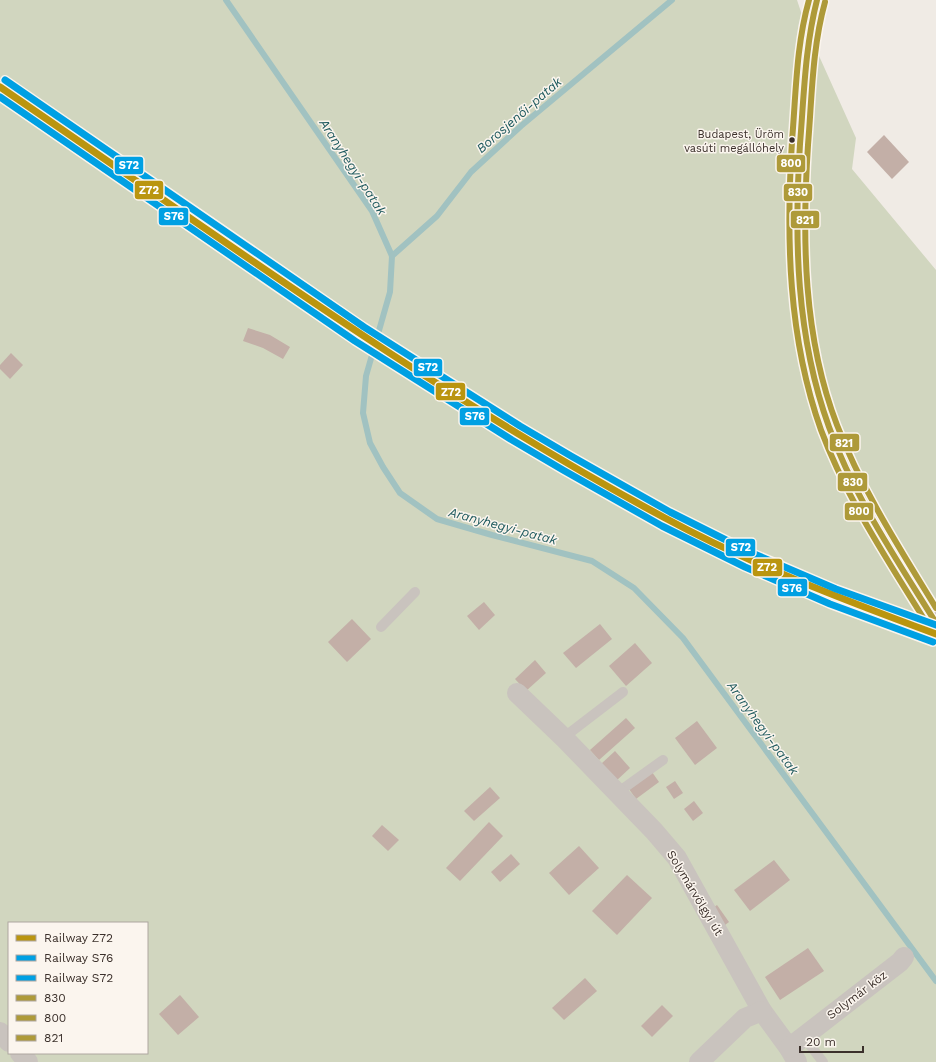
<svg xmlns="http://www.w3.org/2000/svg" width="936" height="1062" font-family="'Work Sans',sans-serif">
	<style>
		.green { fill: #d1d6bf; fill-rule: evenodd }
		.lines { fill: none; stroke-linecap: round; stroke-linejoin: round }
		.stream { stroke: #a1c2c1; stroke-width: 6 }
		.building { fill: #c3afa7 }
		.lane { stroke: #c9c3be; stroke-width: 10 }
		.street { stroke: #c9c3be; stroke-width: 20 }
		.primary { stroke: #b8b1ad; stroke-width: 22 }
		.bus-1-casing { stroke: #fbf5ee; stroke-width: 9 }
		.bus-2-casing { stroke: #fbf5ee; stroke-width: 9 }
		.bus-3-casing { stroke: #fbf5ee; stroke-width: 9 }
		.bus-1 { stroke: #ae9a39; stroke-width: 6 }
		.bus-2 { stroke: #ae9a39; stroke-width: 6 }
		.bus-3 { stroke: #ae9a39; stroke-width: 6 }
		.rail-1-casing { stroke: #fbf5ee; stroke-width: 10 }
		.rail-2-casing { stroke: #fbf5ee; stroke-width: 10 }
		.rail-3-casing { stroke: #fbf5ee; stroke-width: 10 }
		.rail-1 { stroke: #ba950f; stroke-width: 7 }
		.rail-2 { stroke: #00a0e3; stroke-width: 7 }
		.rail-3 { stroke: #00a0e3; stroke-width: 7 }
		.bus-dot { fill: #3b302b; stroke: #fbf5ee; stroke-width: 1.5 }
		.labels { text-anchor: middle; dominant-baseline: central; stroke-width: 3; stroke-linejoin: round; paint-order: stroke }
		.bus-label { font-size: 11px; fill: #3b302b; stroke: #fbf5ee; text-anchor: end }
		.street-label { font-size: 12px; fill: #3b302b; stroke: #fbf5ee }
		.water-label { font-size: 13px; font-style: italic; fill: #1f5a5e; stroke: #fbf5ee }
		.line-badge { stroke: #fbf5ee; stroke-width: 1.5 }
		.badge-label { font-size: 11px; text-anchor: middle; font-weight: bold; fill: #fff }
	</style>
	<rect width="100%" height="100%" fill="#f0ebe5"/>
	<!-- green -->
	<path class="green" d="M0,0H797L806,27L856,138L852,169L936,270V1062H0ZM9,923H147V1053H9Z"/>
	<g class="lines">
		<!-- stream -->
		<g class="stream">
			<path d="M226,0L372,211L392,256L390,292L366,376L363,413L370,443L383,467L400,493L437,519L492,535L592,561L634,588L683,638L936,981"/>
			<path d="M392,256L437,216L471,172L521,126L672,0"/>
		</g>
	</g>
	<!-- building -->
	<g class="building">
		<path d="M884,135L909,162L892,179L867,152Z"/>
		<path d="M248,328L270,335L290,347L283,359L263,348L243,341Z"/>
		<path d="M11,353L23,365L10,379L0,369V365Z"/>
		<path d="M484,602L495,615L479,630L467,616Z"/>
		<path d="M352,619L371,639L347,662L328,642Z"/>
		<path d="M600,624L612,639L576,668L563,653Z"/>
		<path d="M635,643L652,663L626,686L609,666Z"/>
		<path d="M535,660L546,673L526,691L515,679Z"/>
		<path d="M626,718L635,728L599,760L590,750Z"/>
		<path d="M697,721L717,748L695,765L675,738Z"/>
		<path d="M615,751L630,768L616,781L601,764Z"/>
		<path d="M652,772L659,782L636,799L629,789Z"/>
		<path d="M675,781L683,793L674,799L666,787Z"/>
		<path d="M490,787L500,798L474,821L464,811Z"/>
		<path d="M694,801L703,813L693,821L684,809Z"/>
		<path d="M489,822L503,836L460,881L446,868Z"/>
		<path d="M382,825L399,840L388,851L372,836Z"/>
		<path d="M579,846L599,868L569,895L549,873Z"/>
		<path d="M511,854L520,864L500,882L491,872Z"/>
		<path d="M774,860L790,880L750,911L734,890Z"/>
		<path d="M627,875L652,898L617,935L592,911Z"/>
		<path d="M717,905L729,922L721,928L709,911Z"/>
		<path d="M808,948L824,971L780,1000L765,977Z"/>
		<path d="M585,978L597,991L564,1020L552,1008Z"/>
		<path d="M180,995L199,1017L178,1035L159,1014Z"/>
		<path d="M662,1005L673,1016L652,1037L641,1026Z"/>
	</g>
	<g class="lines">
		<!-- lane -->
		<g class="lane">
			<path d="M381,627L415,592"/>
			<path d="M563,738L623,692"/>
			<path d="M617,793L663,760"/>
			<path d="M803,1036L823,1062"/>
		</g>
		<!-- street -->
		<g class="street">
			<path d="M517,693L565,739L654,831L677,858L762,1011L789,1048L797,1062"/>
			<path d="M0,1032L9,1042"/>
			<path d="M789,1048L900,962L904,957"/>
			<path d="M20,1053L28,1062"/>
			<path d="M699,1062L745,1018L762,1011"/>
		</g>
		<!-- primary -->
		<path class="primary" d="M817,0C804,43 804,89 801,134C793,231 795,334 829,427C855,496 898,560 936,623"/>
		<defs>
			<path id="bus-1" d="M817,0C805,47 804,95 800,144C794,239 796,336 829,427C854,497 897,560 936,623"/>
			<path id="bus-2" d="M809,0C796,46 796,94 792,141C786,238 788,337 821,430C847,500 890,564 929,627"/>
			<path id="bus-3" d="M825,2C812,49 812,97 808,145C802,238 803,337 837,425C862,490 900,549 936,608"/>
		</defs>
		<!-- bus-1 casing -->
		<use href="#bus-1" class="bus-1-casing"/>
		<!-- bus-2 casing -->
		<use href="#bus-2" class="bus-2-casing"/>
		<!-- bus-3 casing -->
		<use href="#bus-3" class="bus-3-casing"/>
		<!-- bus-1 -->
		<use href="#bus-1" class="bus-1"/>
		<!-- bus-2 -->
		<use href="#bus-2" class="bus-2"/>
		<!-- bus-3 -->
		<use href="#bus-3" class="bus-3"/>
		<defs>
			<path id="rail-1" d="M0,87C218,236 432,393 665,518C752,565 844,600 936,634"/>
			<path id="rail-2" d="M0,97L355,341L512,440L563,470L662,526L745,567L830,604L933,642"/>
			<path id="rail-3" d="M5,80L364,327L520,426L571,456L670,512L752,553L836,589L936,625"/>
		</defs>
		<!-- rail-1 casing -->
		<use href="#rail-1" class="rail-1-casing"/>
		<!-- rail-2 casing -->
		<use href="#rail-2" class="rail-2-casing"/>
		<!-- rail-3 casing -->
		<use href="#rail-3" class="rail-3-casing"/>
		<!-- rail-1 -->
		<use href="#rail-1" class="rail-1"/>
		<!-- rail-2 -->
		<use href="#rail-2" class="rail-2"/>
		<!-- rail-3 -->
		<use href="#rail-3" class="rail-3"/>
	</g>
	<!-- markers -->
	<circle class="bus-dot" cx="792" cy="140" r="3.5"/>
	<g class="labels">
		<!-- bus labels -->
		<g class="bus-label">
			<text x="784" y="134">Budapest, Üröm<tspan x="784" dy="14">vasúti megállóhely</tspan></text>
		</g>
		<!-- street labels -->
		<g class="street-label">
			<text transform="translate(695 893) rotate(59)">Solymárvölgyi út</text>
			<text transform="translate(857 995) rotate(-37)">Solymár köz</text>
		</g>
		<!-- water labels -->
		<g class="water-label">
			<text transform="translate(519 115) rotate(-41)">Borosjenői-patak</text>
			<text transform="translate(353 167) rotate(57)">Aranyhegyi-patak</text>
			<text transform="translate(503 526) rotate(15)">Aranyhegyi-patak</text>
			<text transform="translate(763 728) rotate(54)">Aranyhegyi-patak</text>
		</g>
	</g>
	<g class="line-badge">
		<rect x="776" y="154" width="30" height="19" rx="4" fill="#ae9a39"/>
		<rect x="114" y="156" width="30" height="19" rx="4" fill="#00a0e3"/>
		<rect x="134" y="180" width="30" height="20" rx="4" fill="#ba950f"/>
		<rect x="783" y="183" width="30" height="19" rx="4" fill="#ae9a39"/>
		<rect x="158" y="207" width="31" height="19" rx="4" fill="#00a0e3"/>
		<rect x="790" y="210" width="30" height="19" rx="4" fill="#ae9a39"/>
		<rect x="413" y="358" width="30" height="19" rx="4" fill="#00a0e3"/>
		<rect x="435" y="382" width="31" height="19" rx="4" fill="#ba950f"/>
		<rect x="459" y="407" width="31" height="19" rx="4" fill="#00a0e3"/>
		<rect x="829" y="433" width="31" height="19" rx="4" fill="#ae9a39"/>
		<rect x="837" y="472" width="31" height="20" rx="4" fill="#ae9a39"/>
		<rect x="844" y="502" width="30" height="19" rx="4" fill="#ae9a39"/>
		<rect x="725" y="538" width="31" height="19" rx="4" fill="#00a0e3"/>
		<rect x="752" y="558" width="31" height="19" rx="4" fill="#ba950f"/>
		<rect x="777" y="578" width="31" height="19" rx="4" fill="#00a0e3"/>
	</g>
	<g class="badge-label">
		<text x="791" y="167">800</text>
		<text x="129" y="169">S72</text>
		<text x="149" y="194">Z72</text>
		<text x="798" y="196">830</text>
		<text x="174" y="220">S76</text>
		<text x="805" y="224">821</text>
		<text x="428" y="371">S72</text>
		<text x="451" y="396">Z72</text>
		<text x="475" y="420">S76</text>
		<text x="844" y="447">821</text>
		<text x="853" y="486">830</text>
		<text x="859" y="515">800</text>
		<text x="741" y="551">S72</text>
		<text x="767" y="571">Z72</text>
		<text x="792" y="592">S76</text>
	</g>
	<!-- legend -->
	<rect x="8" y="922" width="140" height="132" fill="#fbf5ee" stroke="#aea6a0"/>
	<rect x="16" y="935" width="20" height="6" fill="#ba950f" stroke="#aea6a0"/>
	<text x="44" y="942" font-size="12" fill="#3b302b">Railway Z72</text>
	<rect x="16" y="955" width="20" height="6" fill="#00a0e3" stroke="#aea6a0"/>
	<text x="44" y="962" font-size="12" fill="#3b302b">Railway S76</text>
	<rect x="16" y="975" width="20" height="6" fill="#00a0e3" stroke="#aea6a0"/>
	<text x="44" y="982" font-size="12" fill="#3b302b">Railway S72</text>
	<rect x="16" y="995" width="20" height="6" fill="#ae9a39" stroke="#aea6a0"/>
	<text x="44" y="1002" font-size="12" fill="#3b302b">830</text>
	<rect x="16" y="1015" width="20" height="6" fill="#ae9a39" stroke="#aea6a0"/>
	<text x="44" y="1022" font-size="12" fill="#3b302b">800</text>
	<rect x="16" y="1035" width="20" height="6" fill="#ae9a39" stroke="#aea6a0"/>
	<text x="44" y="1042" font-size="12" fill="#3b302b">821</text>
	<!-- scale -->
	<path d="M800 1046v6h63v-6" fill="none" stroke="#3b302b" stroke-width="2"/>
	<text x="806" y="1046" font-size="12" fill="#3b302b" stroke="#fbf5ee" stroke-width="3" paint-order="stroke">20 m</text>
</svg>
